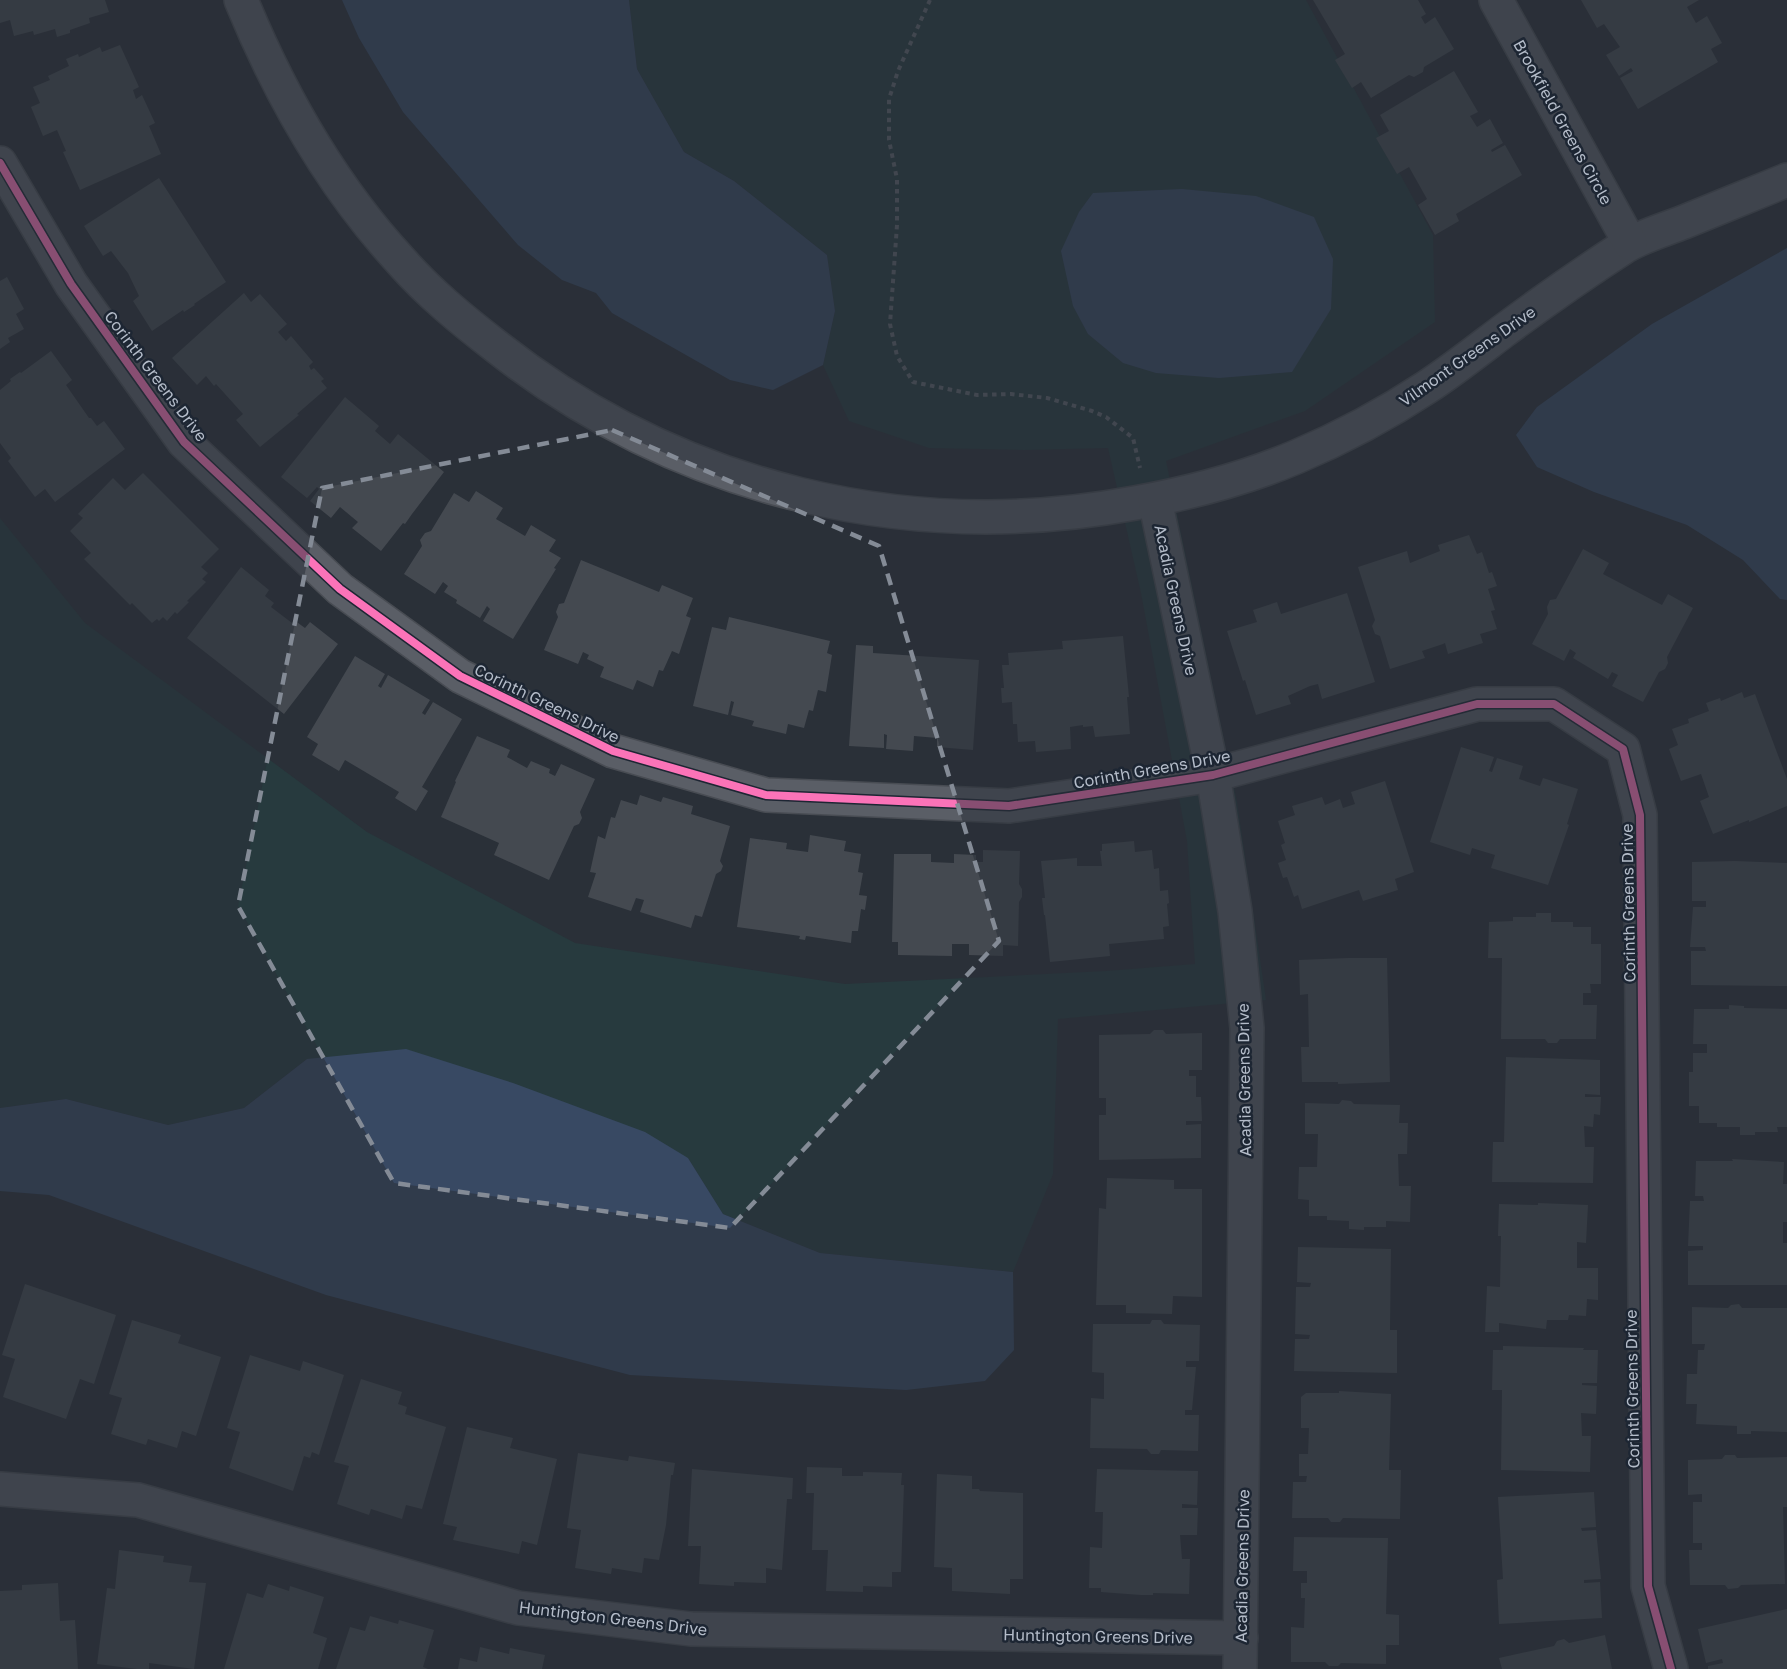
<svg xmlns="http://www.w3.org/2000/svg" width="1787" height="1669" font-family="'Golos Text',sans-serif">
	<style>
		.green { fill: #273a3e }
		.water { fill: #384963 }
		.building { fill: #444950 }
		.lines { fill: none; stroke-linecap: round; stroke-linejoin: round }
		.minor-casing { stroke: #484c53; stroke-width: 36 }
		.path { stroke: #5d636a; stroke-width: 4; stroke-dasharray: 4.5 4.5; stroke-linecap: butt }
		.minor { stroke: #5a5e66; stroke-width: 33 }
		.cycleway-casing { stroke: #1d2633; stroke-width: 11 }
		.cycleway { stroke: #fb73b8; stroke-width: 8 }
		.marked { fill: none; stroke: #848b96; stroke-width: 4.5; stroke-dasharray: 12 8; stroke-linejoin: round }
		.labels { text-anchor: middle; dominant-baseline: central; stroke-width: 5; stroke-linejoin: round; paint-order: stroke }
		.street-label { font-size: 16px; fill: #b4bcc9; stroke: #1d2633 }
	</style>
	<rect width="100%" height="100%" fill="#2a3038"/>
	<!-- green -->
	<path class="green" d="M629,0H1306L1433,235L1435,322L1305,411L1166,461L1237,802L1266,1000L1058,1019L1053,1174L1013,1272L820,1253L723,1214L688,1158L307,1059L244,1108L168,1125L66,1099L0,1108V518L85,623L367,832L575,943L845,984L1106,971L1195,964L1187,841L1141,593L1108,448L1024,450L929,448L849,421L823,365L835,311L827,255L734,181L684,152L637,69Z"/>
	<!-- water -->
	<g class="water">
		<path d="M342,0H629L637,69L684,152L734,181L827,255L835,311L823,365L773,390L730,380L612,313L596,293L562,280L518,245L403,112L359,38Z"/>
		<path d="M1182,189L1256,196L1314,217L1333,259L1331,309L1292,372L1219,378L1156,373L1123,363L1088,334L1073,306L1061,251L1079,212L1093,193Z"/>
		<path d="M1787,248V600L1780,599L1743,560L1687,525L1594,492L1537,467L1516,435L1537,407L1652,324Z"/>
		<path d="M406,1049L513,1083L645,1132L688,1158L723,1214L820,1253L1013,1272L1014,1350L985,1381L906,1390L630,1375L326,1295L49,1195L0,1191V1108L66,1099L168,1125L244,1108L307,1059Z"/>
	</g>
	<!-- building -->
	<g class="building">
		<path d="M0,0H105L109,12L89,18L90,23L70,30V33L57,37L55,29L34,35L33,31L14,36L10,20L0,23Z"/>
		<path d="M1313,0H1418L1426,14L1421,17L1425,24L1435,17L1454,49L1424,67L1423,72L1414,77L1409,75L1371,98L1361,82L1352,88L1335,60L1345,54Z"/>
		<path d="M1581,0H1699L1687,7L1696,23L1707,16L1722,43L1711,49L1718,62L1638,109L1620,78L1633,71L1631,68L1619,76L1606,55L1620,47L1604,24L1597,28Z"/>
		<path d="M120,45L139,87L133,90L136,99L142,95L155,123L149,126L161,154L80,190L63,152L66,151L57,130L43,136L31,107L40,103L33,87L50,80L48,76L69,66L66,59L78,54L79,57L100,47L102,52Z"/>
		<path d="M1454,71L1478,112L1470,116L1477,127L1490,119L1503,143L1491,150L1492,152L1505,145L1522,175L1456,214L1459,221L1435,235L1418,205L1427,199L1409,167L1397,174L1376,138L1389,131L1380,115Z"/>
		<path d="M159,178L226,282L194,304L195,305L184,312L183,310L152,331L133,301L139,296L128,273L111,251L103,256L84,226Z"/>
		<path d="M7,277L24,309L16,314L24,329L8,338L10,342L0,349V281Z"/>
		<path d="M244,293L251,302L260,294L287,324L278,332L286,341L291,336L313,362L309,366L311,370L314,368L324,379L321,381L327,388L297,414L299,415L260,447L236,420L243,414L216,384L214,386L206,376L197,385L172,358Z"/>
		<path d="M51,351L72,380L66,385L89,418H91L97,426L104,421L125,449L55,502L45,489L35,497L8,461L11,458L0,443V390L11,381L10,379L20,372L21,373Z"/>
		<path d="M345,397L379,426L375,431L390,444L398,434L444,472L412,514L405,524L403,523L381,551L352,528L358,522L340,507L331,518L310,501L319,489L317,487L307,498L281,477Z"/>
		<path d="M143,473L219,549L201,567L208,573L202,579L206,582L187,601L189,602L177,614L175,612L167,621L163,617L159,621L157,619L152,623L132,603L130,605L84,559L91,553L70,531L83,518L78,514L113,478L125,490Z"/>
		<path d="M476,491L503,508L496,519L525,536L531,525L556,540L549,551L561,558L554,568L556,569L513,639L483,621L490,609L487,606L480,618L456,603L457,600L444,592L448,586L443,582L435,594L404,574L422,546L420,540L425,533L431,531L454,493L469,502Z"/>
		<path d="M1469,535L1477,554L1482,552L1489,573L1492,572L1497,586L1488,589L1495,610L1491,611L1497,629L1480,634L1483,643L1448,654L1445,643L1443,644L1422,651L1425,658L1390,669L1380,636L1375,634L1372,626L1375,620L1358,567L1407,551L1410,563L1440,551L1438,545Z"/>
		<path d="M1583,549L1609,563L1603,574L1662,605L1668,594L1693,608L1667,657L1668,663L1665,669L1659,672L1643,702L1612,686L1618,675L1612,672L1608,679L1573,658L1576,653L1570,649L1564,661L1532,644L1548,614L1547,607L1550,600L1556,599Z"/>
		<path d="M581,560L659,592L662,585L693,598L686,616L691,618L679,654L672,651L663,671L659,670L653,687L637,680L633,690L600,677L604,667L587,659L589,655L583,652L578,664L544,650L558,617L556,612L559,604L564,603Z"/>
		<path d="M241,567L269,590L265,596L274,603L271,607L292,623L294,620L305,628L310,622L338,644L284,714L187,638Z"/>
		<path d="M1347,593L1375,682L1322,699L1318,684L1310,686L1288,696L1291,704L1256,715L1245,680L1243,681L1227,631L1257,622L1253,610L1277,602L1281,614Z"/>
		<path d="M729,617L830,641L827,653L832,655L826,692L818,690L813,711L809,710L804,728L788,724L786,734L752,726L754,721L731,715L734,702L731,701L728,715L693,706L712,627L726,630Z"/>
		<path d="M1123,636L1129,697H1127L1130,734L1095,737L1093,726L1083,727V725L1070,727L1071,749L1036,752L1035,741L1018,742L1017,724H1013L1012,702L1002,703L1001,688H1004L1002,665H1009L1008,653L1063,649L1062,641Z"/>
		<path d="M856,645L873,646V653L979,660L973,750L937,747V738L914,736L913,751L886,749L887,735L884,734V748L849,746Z"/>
		<path d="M355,656L385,674L378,686L381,688L388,675L430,700L422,713L425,715L433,702L462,719L422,787L428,791L416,811L395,798L399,792L345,760L339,771L312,755L318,744L307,737Z"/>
		<path d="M1742,692L1744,698L1755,694L1787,779V806L1749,822V820L1713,834L1700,801L1709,797L1701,774L1681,781L1669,749L1678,745L1672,729L1689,723L1688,719L1709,711L1706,703L1720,698L1721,701Z"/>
		<path d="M477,736L510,750L507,757L527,768L531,761L550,769L549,773L555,776L561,764L595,779L580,812L582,818L579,824L574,826L549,880L494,855L499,843L441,817L456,782L455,781Z"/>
		<path d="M1461,747L1494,757L1489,771L1492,772L1497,758L1523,766L1519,779L1540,786L1543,778L1578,789L1567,824L1569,825L1548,885L1491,868L1495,855L1472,848L1470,855L1430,842Z"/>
		<path d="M1385,781L1414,872L1395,879L1398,890L1363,901L1359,890L1302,909L1298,895L1294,897L1287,877L1283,878L1278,863L1286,860L1281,845L1285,843L1278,821L1295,815L1292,806L1322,797L1325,805L1340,799L1343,808L1355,804L1351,792Z"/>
		<path d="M640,795L661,802L663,797L693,806L691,814L730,826L720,861L723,866L721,871L716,874L702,917L695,915L691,928L640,912L644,900L636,898L631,911L588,897L596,873L590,872L598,836L605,839L611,817L615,818L621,800L637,805Z"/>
		<path d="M810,835L846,841L844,851L861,854L858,872L863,873L859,895L867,896L865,910L861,909L858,931H852L851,943L806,936L805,940L799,939L800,936L737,927L750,838L787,843L786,849L808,852Z"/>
		<path d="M1134,841L1135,852L1152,850L1154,869L1159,868L1160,891L1168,890L1169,903L1167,904L1169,926L1163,927L1164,939L1109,944L1110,956L1050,962L1045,915H1044L1042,898H1045L1041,861L1077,858V866H1102L1100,851H1102V844Z"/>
		<path d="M983,850L1020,851L1019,884L1022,889V897L1019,902L1018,946L1003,945V956L969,955V944H952V956L898,955V942H892L894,854H931V862L954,863V854L976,855V862H983Z"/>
		<path d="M1735,861L1787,863V986H1785L1691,985V951H1706L1705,947H1690L1693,907H1706V901H1692V862Z"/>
		<path d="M1536,913H1551V922H1573V927H1591V944H1601V984H1590L1591,993H1583V1005H1597L1596,1039H1560L1557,1043H1548L1545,1039H1501L1502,958H1488L1489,922L1513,921V917H1536Z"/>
		<path d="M1348,958H1387L1390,1082L1338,1084V1082H1302L1301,1047H1309L1308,994L1300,995L1299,960Z"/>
		<path d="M1729,1005L1744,1006V1008L1787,1009V1127H1777L1778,1132H1755V1135H1740V1127H1717V1123H1699V1106H1689V1072H1693V1053H1707V1044H1693L1694,1009H1729Z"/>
		<path d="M1154,1030H1163L1166,1034L1202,1033V1070H1189V1076H1196V1097H1201L1202,1121H1186V1125L1201,1124V1158L1099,1160V1115H1106V1098H1099V1035L1150,1034Z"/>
		<path d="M1506,1057L1600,1060V1095L1585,1094V1097H1601L1600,1115L1594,1114L1593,1127L1584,1126L1585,1147H1594L1593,1183L1492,1182L1493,1142H1504Z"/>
		<path d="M1342,1100L1351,1101L1354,1104L1400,1105L1399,1123H1408L1407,1154H1398L1399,1186H1411L1410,1222L1386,1221V1227H1364V1230L1349,1229V1221L1327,1220V1216H1309V1200L1298,1199L1299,1167H1317L1318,1134H1305V1103L1339,1104Z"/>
		<path d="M1732,1159L1784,1162L1783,1184H1787V1222H1783V1243H1787V1285H1688V1251L1703,1250V1246H1688L1690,1201H1704L1703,1196H1695L1696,1161H1733Z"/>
		<path d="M1107,1178L1174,1180V1189H1202V1297L1173,1296L1172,1314L1126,1313V1305H1096L1099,1208L1106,1209Z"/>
		<path d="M1538,1203L1588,1205L1586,1243L1577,1242V1268H1598V1300L1587,1299L1586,1316L1569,1315L1568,1320H1547L1546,1329L1499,1323V1332H1485L1487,1286L1500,1287L1501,1236H1498L1499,1204L1538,1205Z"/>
		<path d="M1298,1247L1391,1249L1390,1330H1397V1373L1294,1371L1295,1339H1309L1310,1335L1295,1334L1296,1287H1310L1311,1283L1297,1282Z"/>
		<path d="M25,1284L116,1315L94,1384L80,1379L66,1419L3,1397L15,1359L2,1355Z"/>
		<path d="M1739,1304L1742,1308H1787V1432L1751,1431V1434H1737V1426L1696,1424L1697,1404H1686L1687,1374H1697L1698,1350H1704L1705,1344H1692V1307L1728,1308L1731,1305Z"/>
		<path d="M132,1320L181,1335L178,1343L221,1357L196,1436L182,1431L177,1448L148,1439L146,1445L111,1434L122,1398L109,1394Z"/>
		<path d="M1152,1320H1161L1164,1324L1200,1325L1199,1361H1186V1367H1196L1192,1410H1185V1415H1199L1198,1451L1161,1450L1159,1454H1151L1147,1449L1090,1448L1091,1398L1104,1399V1373L1092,1372L1093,1324H1150Z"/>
		<path d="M1503,1346L1584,1348L1583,1350H1598L1597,1383H1582V1385L1597,1386L1596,1414L1581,1413L1582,1436H1591L1590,1472L1501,1470L1502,1390H1492L1493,1350H1503Z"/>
		<path d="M250,1355L300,1371L303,1361L344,1375L319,1455L312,1452L310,1458L304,1456L293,1491L229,1468L240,1432L227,1428Z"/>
		<path d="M361,1379L402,1392L398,1404L407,1407L405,1414L446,1427L422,1509L406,1505L402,1519L371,1509L369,1515L337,1504L349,1466L334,1462Z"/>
		<path d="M1339,1391L1391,1394L1389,1470H1401L1400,1519L1343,1518L1340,1522H1331L1328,1518H1292L1293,1482H1306L1307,1476H1299V1454H1308L1309,1428H1301V1397L1306,1393H1339Z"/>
		<path d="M467,1427L513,1438L510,1448L557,1459L537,1545L522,1541L519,1554L453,1540L457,1527L443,1524Z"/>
		<path d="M578,1453L628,1461L629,1456L675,1463L673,1475H671L666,1525L659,1560L644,1558L642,1573L612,1568L611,1574L575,1568L581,1530L567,1528Z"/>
		<path d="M1725,1455H1735L1737,1458L1787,1457V1507H1783L1785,1584L1741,1585L1738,1588L1728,1589L1725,1585H1690L1689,1550H1702V1543H1693V1502H1702V1494L1688,1495V1460L1722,1459Z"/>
		<path d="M807,1467L842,1468V1476H863V1472L902,1473L901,1485H904L901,1572H892V1587L863,1586V1592L826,1591L828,1550H812L814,1493H806Z"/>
		<path d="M692,1469L793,1478L792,1499H787L782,1570L766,1568V1583L734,1582V1586L699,1584L701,1546H688Z"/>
		<path d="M1097,1469L1198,1471L1197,1505L1182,1504V1508H1198L1197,1535H1180L1182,1559H1190L1189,1594L1153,1593V1595H1141L1101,1592V1588H1089L1090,1547L1102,1548L1103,1512H1095Z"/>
		<path d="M937,1474L972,1476V1489H979L980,1491L1023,1493V1579H1010V1594L952,1591V1568L934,1567Z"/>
		<path d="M1594,1492L1596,1527L1581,1528L1582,1531L1596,1530L1601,1579L1584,1580V1583L1600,1582L1602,1618L1499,1624L1497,1580L1503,1579L1498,1497Z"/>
		<path d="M1294,1537L1388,1538L1386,1614L1399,1615V1645H1386V1664L1341,1663L1338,1666H1329L1325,1662H1291V1627L1304,1628L1305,1598H1301V1583H1307V1571H1293Z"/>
		<path d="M119,1550L164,1556L163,1562L192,1566L189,1582L206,1583L194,1669L149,1663V1669H137L97,1664L107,1588L115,1589Z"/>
		<path d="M58,1583L60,1621L75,1620L78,1669H0V1591L22,1590V1585Z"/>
		<path d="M268,1584L289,1591L290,1586L324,1597L313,1633L327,1638L318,1669H224L247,1593L263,1598Z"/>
		<path d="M1787,1609V1669H1708V1666L1723,1663L1722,1659L1706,1663L1698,1629Z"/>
		<path d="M370,1616L398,1624L399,1620L434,1630L423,1667L428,1669H336L350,1627L365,1631Z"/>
		<path d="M1605,1635L1612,1669H1502L1499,1658L1554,1646L1557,1641L1564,1639L1569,1643Z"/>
		<path d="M480,1647L509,1654L510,1648L545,1655L542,1669H458L460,1658L477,1662Z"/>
	</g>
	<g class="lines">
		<defs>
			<g id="minor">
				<path d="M241,0C280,95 330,184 400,260C429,293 462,320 497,347C679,490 908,545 1135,503C1190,493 1244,479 1296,457C1341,438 1386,414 1427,387C1453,370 1477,351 1502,332C1541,303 1582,274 1624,247C1642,236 1664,230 1684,222C1718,208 1753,194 1787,180"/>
				<path d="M1496,0L1630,243"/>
				<path d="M0,163L71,284L184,442L340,589L460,676L613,751L766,795L1009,806L1213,775L1477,704H1554L1623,749L1640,815L1648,1586L1671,1669"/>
				<path d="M1155,500L1213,775L1235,911L1247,1028L1240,1669"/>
				<path d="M0,1489L138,1500L518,1608L691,1629L1241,1638"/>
			</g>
		</defs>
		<!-- minor casing -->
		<use href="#minor" class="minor-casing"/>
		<!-- path -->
		<path class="path" d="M930,0L898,71L889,99V140L897,179V225L890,324L897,356L913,382L977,395L1011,394L1047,398L1092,411L1106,417L1133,438L1140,468"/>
		<!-- minor -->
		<use href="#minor" class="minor"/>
		<defs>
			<path id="cycleway" d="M0,163L71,284L184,442L340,589L460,676L613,751L766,795L1009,806L1213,775L1477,704H1554L1623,749L1640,815L1648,1586L1671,1669"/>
		</defs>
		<!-- cycleway casing -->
		<use href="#cycleway" class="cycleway-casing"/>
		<!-- cycleway -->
		<use href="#cycleway" class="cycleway"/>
	</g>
	<!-- marked area -->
	<path d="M0 0H1787V1669H0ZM612,430L879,546L999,941L730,1228L394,1183L238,906L322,488Z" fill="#2a3038" fill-opacity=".55" fill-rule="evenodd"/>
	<path class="marked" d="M612,430L879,546L999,941L730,1228L394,1183L238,906L322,488Z"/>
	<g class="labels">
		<!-- street labels -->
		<g class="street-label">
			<text transform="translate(1563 122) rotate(61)">Brookfield Greens Circle</text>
			<text transform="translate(1467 356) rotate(-35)">Vilmont Greens Drive</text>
			<text transform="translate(156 376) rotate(53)">Corinth Greens Drive</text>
			<text transform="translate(1176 600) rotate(78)">Acadia Greens Drive</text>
			<text transform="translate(547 703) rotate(26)">Corinth Greens Drive</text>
			<text transform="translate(1152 769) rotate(-10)">Corinth Greens Drive</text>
			<text transform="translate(1628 903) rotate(-91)">Corinth Greens Drive</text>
			<text transform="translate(1244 1080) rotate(-91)">Acadia Greens Drive</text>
			<text transform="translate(1632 1389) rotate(-91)">Corinth Greens Drive</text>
			<text transform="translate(1242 1566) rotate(-89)">Acadia Greens Drive</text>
			<text transform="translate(613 1618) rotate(7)">Huntington Greens Drive</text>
			<text transform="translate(1098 1636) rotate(1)">Huntington Greens Drive</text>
		</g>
	</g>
</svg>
